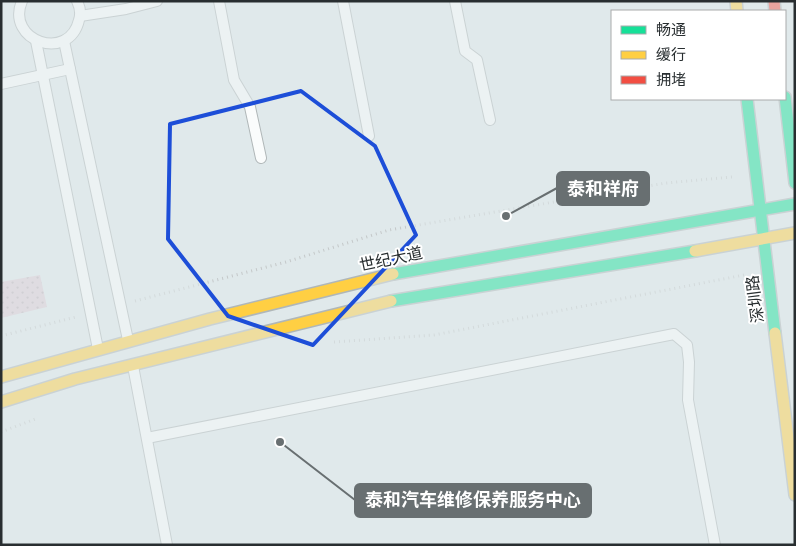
<svg xmlns="http://www.w3.org/2000/svg" width="796" height="546" font-family="Raleway,'Noto Sans SC',sans-serif">
	<style>
		.grass { fill: url(#grass-dots) }
		.lines { fill: none; stroke-linecap: round; stroke-linejoin: round }
		.lane-casing { stroke: #b0b7b8; stroke-width: 12 }
		.fast-casing { stroke: #b0b7b8; stroke-width: 14 }
		.slow-casing { stroke: #b0b7b8; stroke-width: 14 }
		.jam-casing { stroke: #b0b7b8; stroke-width: 14 }
		.path { stroke: #c4c8c9; stroke-width: 3; stroke-dasharray: 1 4; stroke-linecap: butt }
		.lane { stroke: #fafcfc; stroke-width: 10 }
		.fast { stroke: #16e098; stroke-width: 11 }
		.slow { stroke: #ffcf43; stroke-width: 11 }
		.jam { stroke: #f24e42; stroke-width: 11 }
		.marked { fill: none; stroke: #1d4ed8; stroke-width: 4; stroke-linejoin: round }
		.labels { text-anchor: middle; dominant-baseline: central; stroke-width: 4; stroke-linejoin: round; paint-order: stroke }
		.street-label { font-size: 16px; fill: #282e30; stroke: #fff }
		.leader { fill: none; stroke: #686f71; stroke-width: 2 }
		.callout-dot { fill: #686f71; stroke: #fff; stroke-width: 2 }
		.callout { fill: #686f71; stroke: #686f71; stroke-width: 2 }
		.callout-label { font-size: 18px; text-anchor: middle; font-weight: bold; fill: #fff }
	</style>
	<defs>
		<pattern id="grass-dots" width="8" height="8" patternUnits="userSpaceOnUse" patternTransform="scale(1.25)"><rect width="8" height="8" fill="#ddcdd6"/><path d="M2 2h.1M6 6h.1" fill="none" stroke="#beb0b8" stroke-width="1.8" stroke-linecap="round"/></pattern>
	</defs>
	<rect width="100%" height="100%" fill="#e0e9eb"/>
	<!-- grass -->
	<path class="grass" d="M40,275L47,307L1,318V282Z"/>
	<g class="lines">
		<defs>
			<g id="lane">
				<path d="M22,1C5,41 69,63 79,20C81,14 80,7 77,1"/>
				<path d="M219,1L234,80L250,107L261,158"/>
				<path d="M343,1L369,136"/>
				<path d="M455,1L465,51L477,60L490,120"/>
				<path d="M80,16L126,9L157,1"/>
				<path d="M36,41L98,349"/>
				<path d="M64,41L128,340"/>
				<path d="M1,84L70,69"/>
				<path d="M133,366L167,545"/>
				<path d="M147,438L674,334L687,345L689,362L688,400L715,545"/>
			</g>
			<g id="fast">
				<path d="M785,97L795,183"/>
				<path d="M747,99L775,333"/>
				<path d="M393,274L795,204"/>
				<path d="M391,301L695,251"/>
			</g>
			<g id="slow">
				<path d="M736,1L737,11"/>
				<path d="M695,251L795,233"/>
				<path d="M775,333L795,495"/>
				<path d="M1,377L210,319L393,274"/>
				<path d="M1,402L75,379L391,301"/>
			</g>
			<path id="jam" d="M774,1L775,11"/>
		</defs>
		<!-- lane casing -->
		<use href="#lane" class="lane-casing"/>
		<!-- fast casing -->
		<use href="#fast" class="fast-casing"/>
		<!-- slow casing -->
		<use href="#slow" class="slow-casing"/>
		<!-- jam casing -->
		<use href="#jam" class="jam-casing"/>
		<!-- path -->
		<g class="path">
			<path d="M135,301L286,262L389,230L666,183L732,177"/>
			<path d="M1,336L76,317"/>
			<path d="M334,342L434,335L744,275"/>
			<path d="M1,432L38,418"/>
		</g>
		<!-- lane -->
		<use href="#lane" class="lane"/>
		<!-- fast -->
		<use href="#fast" class="fast"/>
		<!-- slow -->
		<use href="#slow" class="slow"/>
		<!-- jam -->
		<use href="#jam" class="jam"/>
	</g>
	<!-- marked area -->
	<path d="M0 0H796V546H0ZM301,91L375,146L416,235L313,345L228,316L168,239L170,124Z" fill="#e0e9eb" fill-opacity=".55" fill-rule="evenodd"/>
	<path class="marked" d="M301,91L375,146L416,235L313,345L228,316L168,239L170,124Z"/>
	<g class="labels">
		<!-- street labels -->
		<g class="street-label">
			<text transform="translate(391 259) rotate(-12)">世纪大道</text>
			<text transform="translate(755 299) rotate(-97)">深圳路</text>
		</g>
	</g>
	<!-- callouts -->
	<path class="leader" d="M506 216L557 188M280 442L355 500"/>
	<g class="callout-dot">
		<circle cx="506" cy="216" r="5"/>
		<circle cx="280" cy="442" r="5"/>
	</g>
	<g class="callout">
		<rect x="557" y="172" width="92" height="33" rx="5"/>
		<rect x="355" y="484" width="236" height="33" rx="5"/>
	</g>
	<g class="callout-label">
		<text x="603" y="195">泰和祥府</text>
		<text x="473" y="506">泰和汽车维修保养服务中心</text>
	</g>
	<!-- border -->
	<rect width="796" height="546" fill="none" stroke="#282e30" stroke-width="5"/>
	<!-- legend -->
	<rect x="611" y="10" width="175" height="90" fill="#ffffff" stroke="#a9abac"/>
	<rect x="621" y="26" width="25" height="8" fill="#16e098" stroke="#a9abac"/>
	<text x="656" y="35" font-size="15" fill="#282e30">畅通</text>
	<rect x="621" y="51" width="25" height="8" fill="#ffcf43" stroke="#a9abac"/>
	<text x="656" y="60" font-size="15" fill="#282e30">缓行</text>
	<rect x="621" y="76" width="25" height="8" fill="#f24e42" stroke="#a9abac"/>
	<text x="656" y="85" font-size="15" fill="#282e30">拥堵</text>
</svg>
